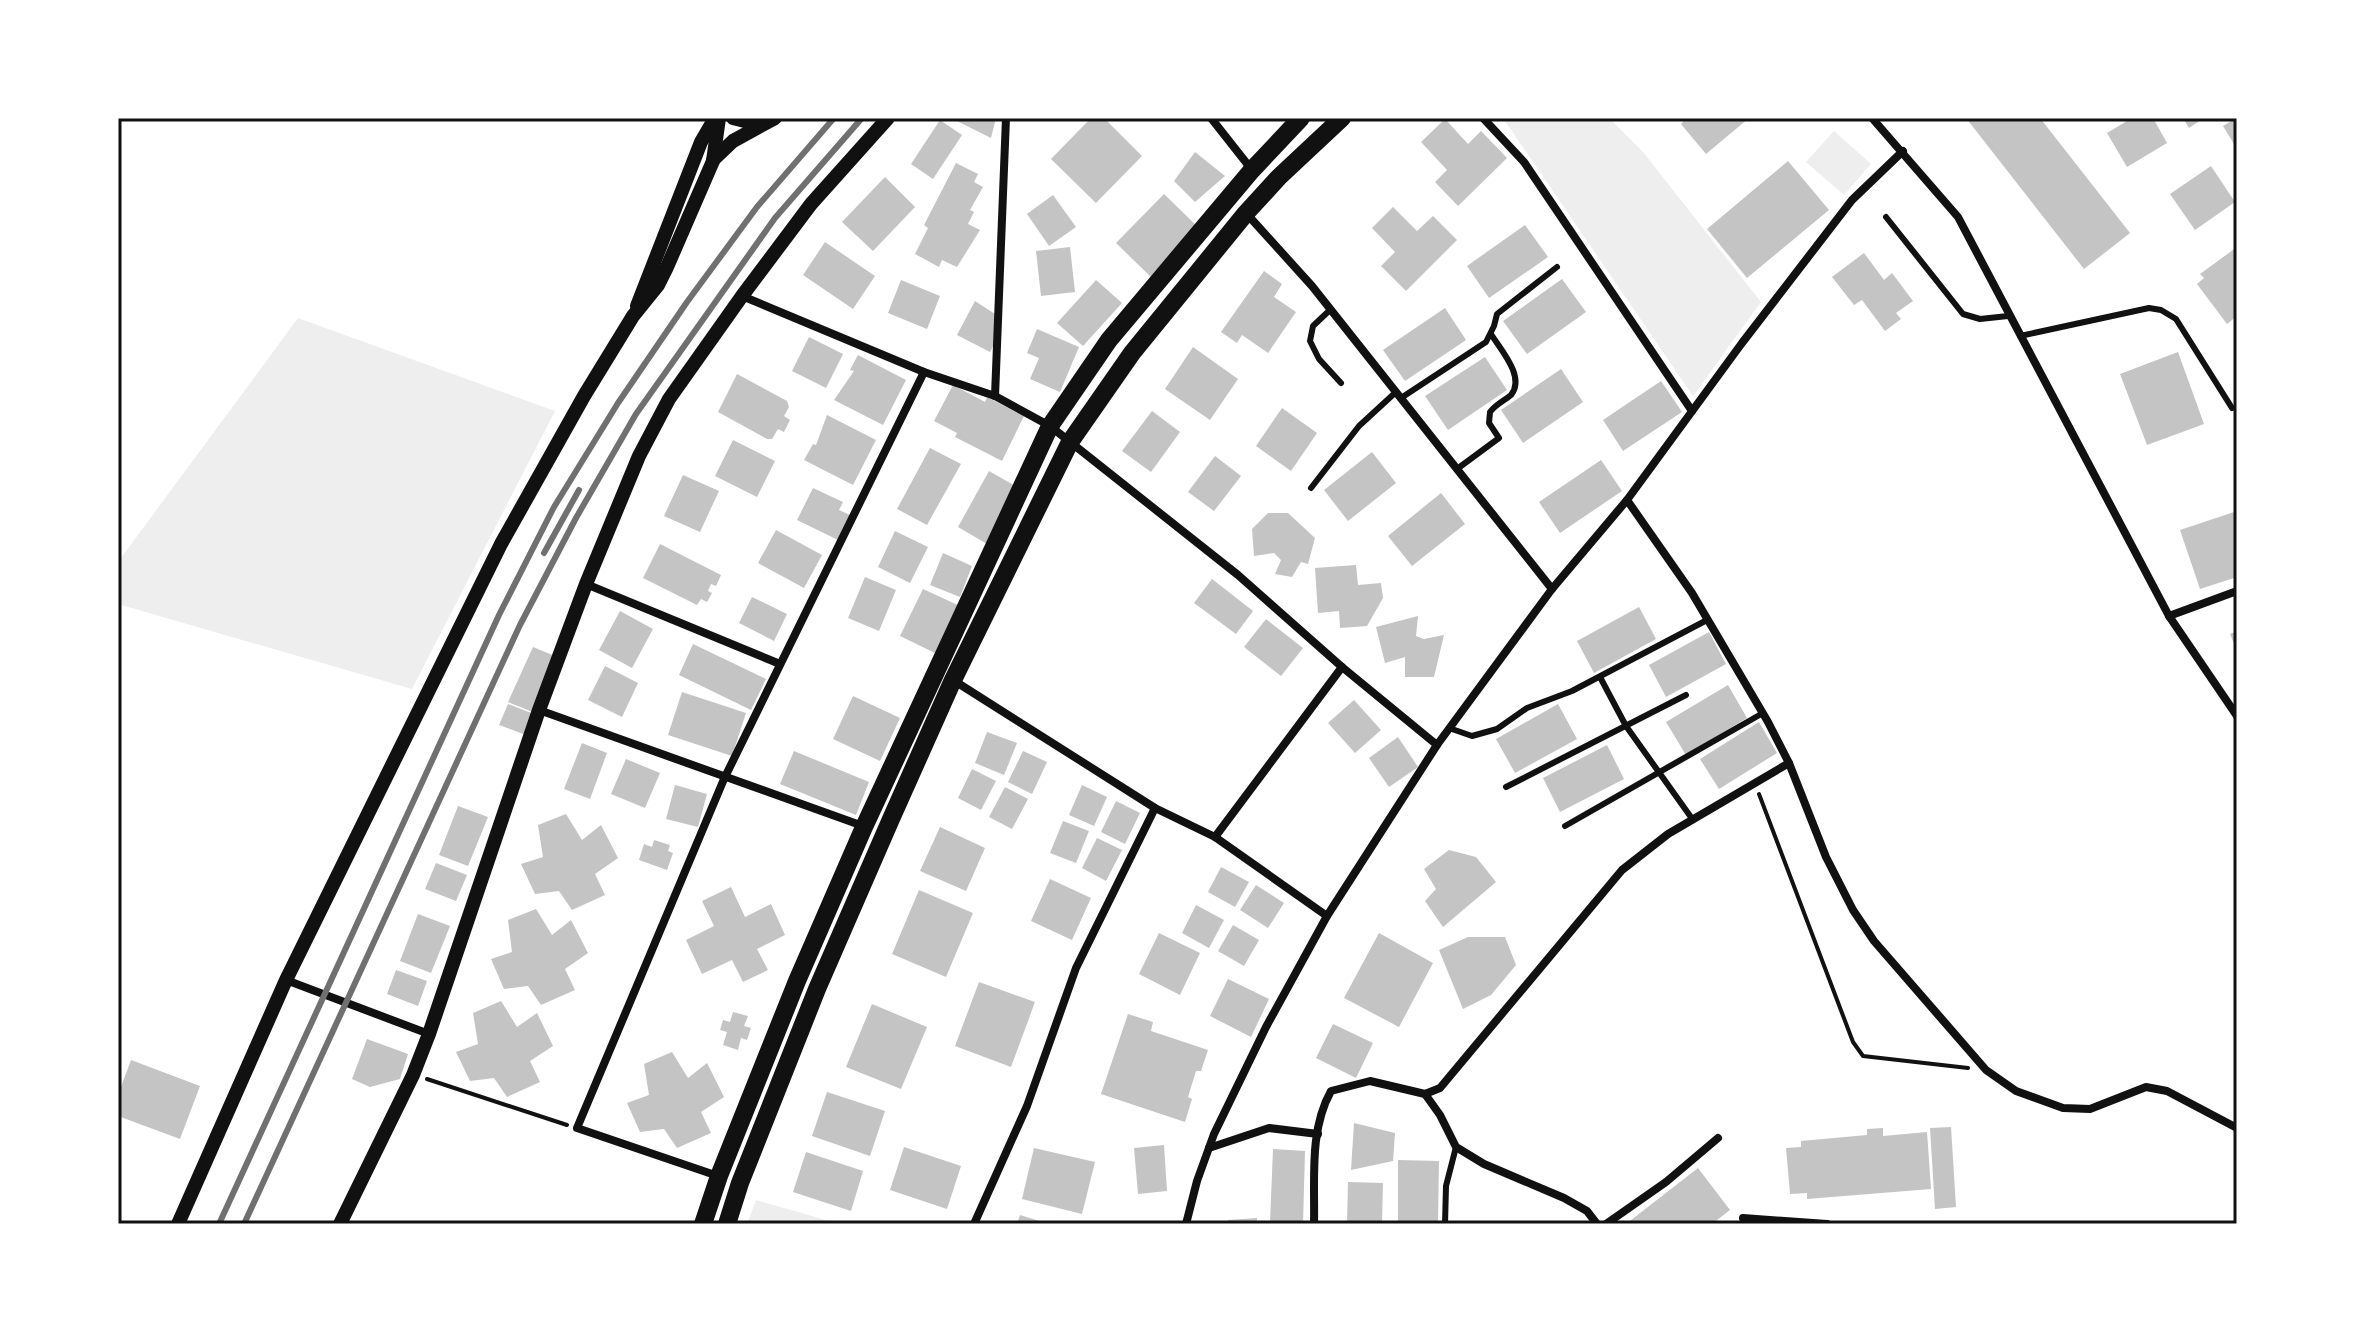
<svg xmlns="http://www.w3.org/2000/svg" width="2355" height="1342" font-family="'Fira Sans',sans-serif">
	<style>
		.green { fill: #eee }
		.building { fill: #c4c4c4 }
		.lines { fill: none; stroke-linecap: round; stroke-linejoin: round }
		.path { stroke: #111; stroke-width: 4 }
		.service { stroke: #111; stroke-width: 6 }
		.minor { stroke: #111; stroke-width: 8 }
		.tertiary { stroke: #111; stroke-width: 14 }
		.primary { stroke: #111; stroke-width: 18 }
		.rail { stroke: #707070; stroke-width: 6 }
		.neatline { fill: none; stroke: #111; stroke-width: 3 }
	</style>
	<rect width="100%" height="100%" fill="#fff"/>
	<!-- green -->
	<g class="green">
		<path d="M1503,118H1609L1643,152L1761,302L1693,396Z"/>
		<path d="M1834,131L1871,164L1844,195L1806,162Z"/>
		<path d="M298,318L555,411L412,689L118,604V562Z"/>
		<path d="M756,1200L840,1224H747Z"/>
	</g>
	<!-- building -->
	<g class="building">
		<path d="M951,118H996L991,138Z"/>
		<path d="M1091,118H1104L1142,156L1096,203L1051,159Z"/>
		<path d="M1687,118H1749L1706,154L1681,124Z"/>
		<path d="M1966,118H2040L2130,233L2084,269Z"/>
		<path d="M2132,118H2153L2167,143L2127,167L2107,133Z"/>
		<path d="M2183,118H2204L2189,128Z"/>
		<path d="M2236,118H2237V149L2223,126Z"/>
		<path d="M1445,119L1468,144L1481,131L1507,158L1458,206L1435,182L1447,170L1421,142Z"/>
		<path d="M940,120L962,135L933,179L911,164Z"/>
		<path d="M1195,152L1225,176L1195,202L1174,181Z"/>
		<path d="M1788,161L1829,210L1747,278L1707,229Z"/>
		<path d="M956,163L978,174L974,182L983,187L970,210L974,212L968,224L980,230L957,267L942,260L939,267L915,254L928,228L924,225Z"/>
		<path d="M2211,166L2235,202L2195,230L2170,194Z"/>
		<path d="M885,177L915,207L873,251L842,222Z"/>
		<path d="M1164,194L1200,229L1152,278L1116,243Z"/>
		<path d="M1053,195L1076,227L1049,246L1027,214Z"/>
		<path d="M1393,207L1417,231L1433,216L1457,240L1406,291L1381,266L1395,252L1372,228Z"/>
		<path d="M1525,225L1548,257L1489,298L1467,266Z"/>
		<path d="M825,242L875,276L853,309L803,275Z"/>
		<path d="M1070,247L1075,292L1041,296L1036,251Z"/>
		<path d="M2237,247V316L2227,324L2197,284L2204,278L2200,274Z"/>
		<path d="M1864,253L1884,280L1892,273L1913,301L1896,313L1901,319L1885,331L1862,300L1854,305L1832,277Z"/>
		<path d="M1264,271L1282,284L1274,297L1296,312L1268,353L1242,335L1237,343L1221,332Z"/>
		<path d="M1562,279L1586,312L1527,354L1503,321Z"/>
		<path d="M901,280L940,296L927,329L888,313Z"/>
		<path d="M1096,280L1122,303L1083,346L1057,323Z"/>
		<path d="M975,301L995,314L996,340L990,352L957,335Z"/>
		<path d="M1445,308L1466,340L1405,381L1383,350Z"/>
		<path d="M1037,329L1079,347L1060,392L1030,379L1039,358L1027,353Z"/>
		<path d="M809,337L843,354L826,388L792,371Z"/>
		<path d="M1193,347L1238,379L1210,420L1165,389Z"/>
		<path d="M2178,352L2204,424L2147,445L2120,374Z"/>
		<path d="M858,355L906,380L883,425L834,400L854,371L850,370Z"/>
		<path d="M1485,357L1507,390L1448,430L1425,396Z"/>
		<path d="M1561,369L1583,402L1523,443L1501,410Z"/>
		<path d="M737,374L787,401L789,407L784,416L790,420L784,432L778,429L772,439H767L718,412Z"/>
		<path d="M1661,381L1682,412L1623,451L1603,420Z"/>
		<path d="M953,385L985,402L987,397L1024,416L1002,461L955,437L957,433L934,421Z"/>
		<path d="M1282,408L1317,433L1291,471L1256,446Z"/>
		<path d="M1152,411L1180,432L1151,472L1122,451Z"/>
		<path d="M827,415L876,440L853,485L804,460L813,444L816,445Z"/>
		<path d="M733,440L775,461L757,497L715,476Z"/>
		<path d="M930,448L961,464L927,525L897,509Z"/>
		<path d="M1372,452L1396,483L1348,521L1324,490Z"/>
		<path d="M1215,456L1241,476L1214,511L1188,492Z"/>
		<path d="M1601,460L1622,491L1560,533L1539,502Z"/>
		<path d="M989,471L1019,488L987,544L958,527Z"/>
		<path d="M683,475L719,491L700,532L664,516Z"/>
		<path d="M813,488L843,502L839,510L852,516L840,541L797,520Z"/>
		<path d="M1441,493L1465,524L1412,566L1388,536Z"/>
		<path d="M2237,511V577L2200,589L2180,530Z"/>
		<path d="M1268,513H1288L1315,538L1308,564L1301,562L1292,577L1275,574L1281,560L1274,553L1254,556L1252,529Z"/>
		<path d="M776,530L822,555L804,588L758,563Z"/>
		<path d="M895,531L928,547L910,583L878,567Z"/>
		<path d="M660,544L721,575L716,586L711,584L708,591L712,593L707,602L701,599L697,605L643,578Z"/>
		<path d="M943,553L972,566L960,597L930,585Z"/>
		<path d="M1356,565L1358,585L1381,583L1383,598L1367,626L1340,628L1339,611L1318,613L1315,568Z"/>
		<path d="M865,577L896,590L879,631L848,618Z"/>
		<path d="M1212,579L1253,611L1236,634L1194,603Z"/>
		<path d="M923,589L962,607L939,655L900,636Z"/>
		<path d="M752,597L787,614L774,641L739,623Z"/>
		<path d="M1639,607L1656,639L1594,673L1577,641Z"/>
		<path d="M620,611L653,629L632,668L599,650Z"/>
		<path d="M1418,616L1416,636L1424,639L1444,635L1434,677H1405V657L1385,663L1376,627Z"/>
		<path d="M1266,619L1303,648L1281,676L1244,647Z"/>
		<path d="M2237,631V651L2230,634Z"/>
		<path d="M1709,632L1726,664L1666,697L1649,665Z"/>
		<path d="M693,644L766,679L751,710L679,675Z"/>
		<path d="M533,647L555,656L535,713L508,702Z"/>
		<path d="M605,666L638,683L622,717L588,700Z"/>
		<path d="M1728,685L1747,718L1686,755L1666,722Z"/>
		<path d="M682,692L746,713L732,756L668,735Z"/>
		<path d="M853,696L900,718L880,761L833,739Z"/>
		<path d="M1354,700L1381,730L1355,753L1328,723Z"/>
		<path d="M508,704L534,714L526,735L499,725Z"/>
		<path d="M1558,704L1577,739L1515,773L1496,739Z"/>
		<path d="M1759,722L1777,753L1719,789L1700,759Z"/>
		<path d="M987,732L1017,743L1004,775L975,763Z"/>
		<path d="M1398,737L1418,767L1389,787L1369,758Z"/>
		<path d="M582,743L607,753L590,799L564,789Z"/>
		<path d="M1607,745L1624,779L1560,812L1543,778Z"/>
		<path d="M794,751L869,782L856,815L780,784Z"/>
		<path d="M1023,751L1047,762L1032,794L1008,782Z"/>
		<path d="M626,759L660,773L645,808L611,794Z"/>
		<path d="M972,769L996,781L981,810L958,798Z"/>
		<path d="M675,785L707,794L698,827L666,819Z"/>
		<path d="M1082,785L1107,797L1094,826L1069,815Z"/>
		<path d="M1005,787L1028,799L1012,829L989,817Z"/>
		<path d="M1116,801L1140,813L1125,844L1101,832Z"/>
		<path d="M458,806L488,817L468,866L439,855Z"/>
		<path d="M566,814L582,840L601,825L618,858L595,874L605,895L572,910L559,891L535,894L521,864L543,857L538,825Z"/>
		<path d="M1063,821L1089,831L1076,863L1050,853Z"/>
		<path d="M940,827L985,848L966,891L920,871Z"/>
		<path d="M1097,838L1122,850L1106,881L1082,868Z"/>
		<path d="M654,840L670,845L668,851L673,853L667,870L639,860L644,844L652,847Z"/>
		<path d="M1449,850L1476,857L1496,882L1443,927L1425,901L1436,889L1424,869Z"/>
		<path d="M436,863L467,875L456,901L425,889Z"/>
		<path d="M1221,867L1249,882L1235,907L1208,892Z"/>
		<path d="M1050,879L1091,898L1072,940L1031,921Z"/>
		<path d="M1256,885L1284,903L1268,928L1240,910Z"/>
		<path d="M731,887L745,917L771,904L785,935L757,949L768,970L743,982L732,960L702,974L686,940L714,926L702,901Z"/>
		<path d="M919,890L973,913L946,977L892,954Z"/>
		<path d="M1196,905L1224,920L1209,948L1182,933Z"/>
		<path d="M536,909L552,935L571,920L588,953L565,969L575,990L541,1005L528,986L504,989L491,959L512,952L508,920Z"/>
		<path d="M418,914L450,926L431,973L400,961Z"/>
		<path d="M1233,925L1259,940L1244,966L1218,951Z"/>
		<path d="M1159,933L1200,953L1180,995L1139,974Z"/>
		<path d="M1379,933L1433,963L1399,1027L1344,998Z"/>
		<path d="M1468,937H1505L1516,965L1491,995L1463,1009L1439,950Z"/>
		<path d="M396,970L427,981L418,1006L387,994Z"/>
		<path d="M1228,979L1269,999L1251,1037L1210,1016Z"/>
		<path d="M979,982L1035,1002L1011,1067L955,1046Z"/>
		<path d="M501,1001L517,1027L537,1013L553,1046L530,1061L540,1082L507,1097L494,1078L470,1081L456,1052L478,1044L473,1013Z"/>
		<path d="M872,1004L927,1027L901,1089L846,1067Z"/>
		<path d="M733,1012L748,1016L744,1026L751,1028L747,1040L741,1038L738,1050L723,1045L727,1032L720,1030L723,1020L730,1022Z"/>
		<path d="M1128,1014L1153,1022L1151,1031L1208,1050L1201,1071H1196L1188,1097L1192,1099L1185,1122L1101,1094Z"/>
		<path d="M1333,1024L1373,1043L1356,1078L1316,1058Z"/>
		<path d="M367,1039L408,1054L400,1079L370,1087L352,1079Z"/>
		<path d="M672,1052L688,1078L707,1063L724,1097L701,1112L711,1133L677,1148L664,1129L640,1132L627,1103L649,1095L644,1064Z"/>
		<path d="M131,1060L200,1086L180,1139L118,1116V1095Z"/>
		<path d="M827,1092L885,1111L870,1156L812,1136Z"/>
		<path d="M1354,1123L1395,1133L1393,1161L1351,1170Z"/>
		<path d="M1951,1127L1956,1207L1935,1209L1930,1128Z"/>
		<path d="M1883,1128V1136L1927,1132L1931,1189L1807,1199V1193L1790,1194L1786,1148L1801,1147V1141L1867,1135V1129Z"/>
		<path d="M1164,1145L1167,1191L1138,1194L1134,1148Z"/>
		<path d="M904,1147L961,1166L947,1209L890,1190Z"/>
		<path d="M1034,1148L1095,1162L1082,1214L1022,1199Z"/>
		<path d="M1273,1149L1305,1151L1303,1224L1270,1223Z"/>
		<path d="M806,1152L863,1171L851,1211L793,1192Z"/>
		<path d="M1398,1160L1439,1161L1438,1222H1398Z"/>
		<path d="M1698,1168L1730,1210L1712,1224H1626Z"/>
		<path d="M1348,1182L1383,1183L1382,1224H1347Z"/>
		<path d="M1020,1215L1046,1223V1224H1017Z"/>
		<path d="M1257,1218V1224H1228V1220Z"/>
	</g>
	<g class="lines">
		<!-- path -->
		<g class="path">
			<path d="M1759,794L1853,1042L1863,1056L1968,1068"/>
			<path d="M427,1079L567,1125"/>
		</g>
		<!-- service -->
		<g class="service">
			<path d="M1886,217L1963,314L1980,319L2008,316"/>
			<path d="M1331,309L1313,326L1310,341L1319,359L1341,383"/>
			<path d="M2020,336L2149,308L2161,310L2176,319L2232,408"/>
			<path d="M1401,398L1486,342L1494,326L1497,314L1557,267"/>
			<path d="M1457,469L1499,438L1489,423L1490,412C1496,404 1504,401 1511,395C1526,377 1500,349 1491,334"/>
			<path d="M1311,488L1359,426L1396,392"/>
			<path d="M1600,677L1626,726L1693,820"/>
			<path d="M1449,728L1472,736L1497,729L1527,708L1572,691L1707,620"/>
			<path d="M1506,787L1686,695"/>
			<path d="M1565,826L1763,713"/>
			<path d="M1445,1224L1446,1186L1456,1147"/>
		</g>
		<!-- minor -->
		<g class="minor">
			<path d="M1211,118L1252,170"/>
			<path d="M1483,118L1524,162L1692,411"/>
			<path d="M1872,118L1958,217L2169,616L2237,716"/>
			<path d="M1246,213L1312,286L1552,589"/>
			<path d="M742,296L924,372L995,396L1050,426L1238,575L1342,667L1437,745"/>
			<path d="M995,396L1006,118"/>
			<path d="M1627,500L1692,593L1768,722L1789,763L1826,857L1853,910L1874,941L1986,1070L2016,1091L2063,1108L2090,1109L2146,1087L2167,1091L2237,1128"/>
			<path d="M586,584L780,664"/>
			<path d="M2169,616L2237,591"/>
			<path d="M953,680L1155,808L1215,837L1327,916"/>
			<path d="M539,710L863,826"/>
			<path d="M1215,837L1342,667"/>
			<path d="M286,980L429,1034"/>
			<path d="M1425,1094L1440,1115L1456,1147L1484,1164L1564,1198L1587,1211L1597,1224"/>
			<path d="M1209,1148L1269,1128L1318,1134"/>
			<path d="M718,1176L577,1128L724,779L924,372"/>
			<path d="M1743,1218L1827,1224"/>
			<path d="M974,1224L1027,1106L1076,968L1155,808"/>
			<path d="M1186,1224L1197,1181L1214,1134L1266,1027L1327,916L1437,745L1552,589L1627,500L1742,343L1852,200L1903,151"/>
			<path d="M1314,1224C1315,1180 1309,1130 1331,1091L1370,1081L1425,1094L1440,1088L1622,870L1668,834L1789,763"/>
			<path d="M1606,1224L1666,1182L1718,1138"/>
		</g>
		<!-- tertiary -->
		<g class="tertiary">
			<path d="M733,118L760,125"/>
			<path d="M713,160L733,141L775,118"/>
			<path d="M637,306L701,142L715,118"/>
			<path d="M178,1224L286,980L501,544L584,396L633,316L658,285L667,267L713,161L719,118"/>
			<path d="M340,1224L413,1075L429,1034L539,710L586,584L639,456L669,399L742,296L811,204L888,118"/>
		</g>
		<!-- primary -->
		<g class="primary">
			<path d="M703,1224L719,1176L797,981L864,827L1050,426L1109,340L1252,170L1301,118"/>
			<path d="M727,1224L740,1183L817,989L891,819L953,680L1070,442L1132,353L1246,213L1279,177L1342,118"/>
		</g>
		<!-- rail -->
		<g class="rail">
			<path d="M544,553L579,490"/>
			<path d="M219,1224L499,615L554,507L618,403L687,302L757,207L834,118"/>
			<path d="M244,1224L520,625L576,518L636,414L775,218L862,118"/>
		</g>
	</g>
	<!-- border -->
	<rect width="2355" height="1342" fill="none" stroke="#ffffff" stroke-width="240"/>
	<rect x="120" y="120" width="2115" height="1102" class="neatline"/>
</svg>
